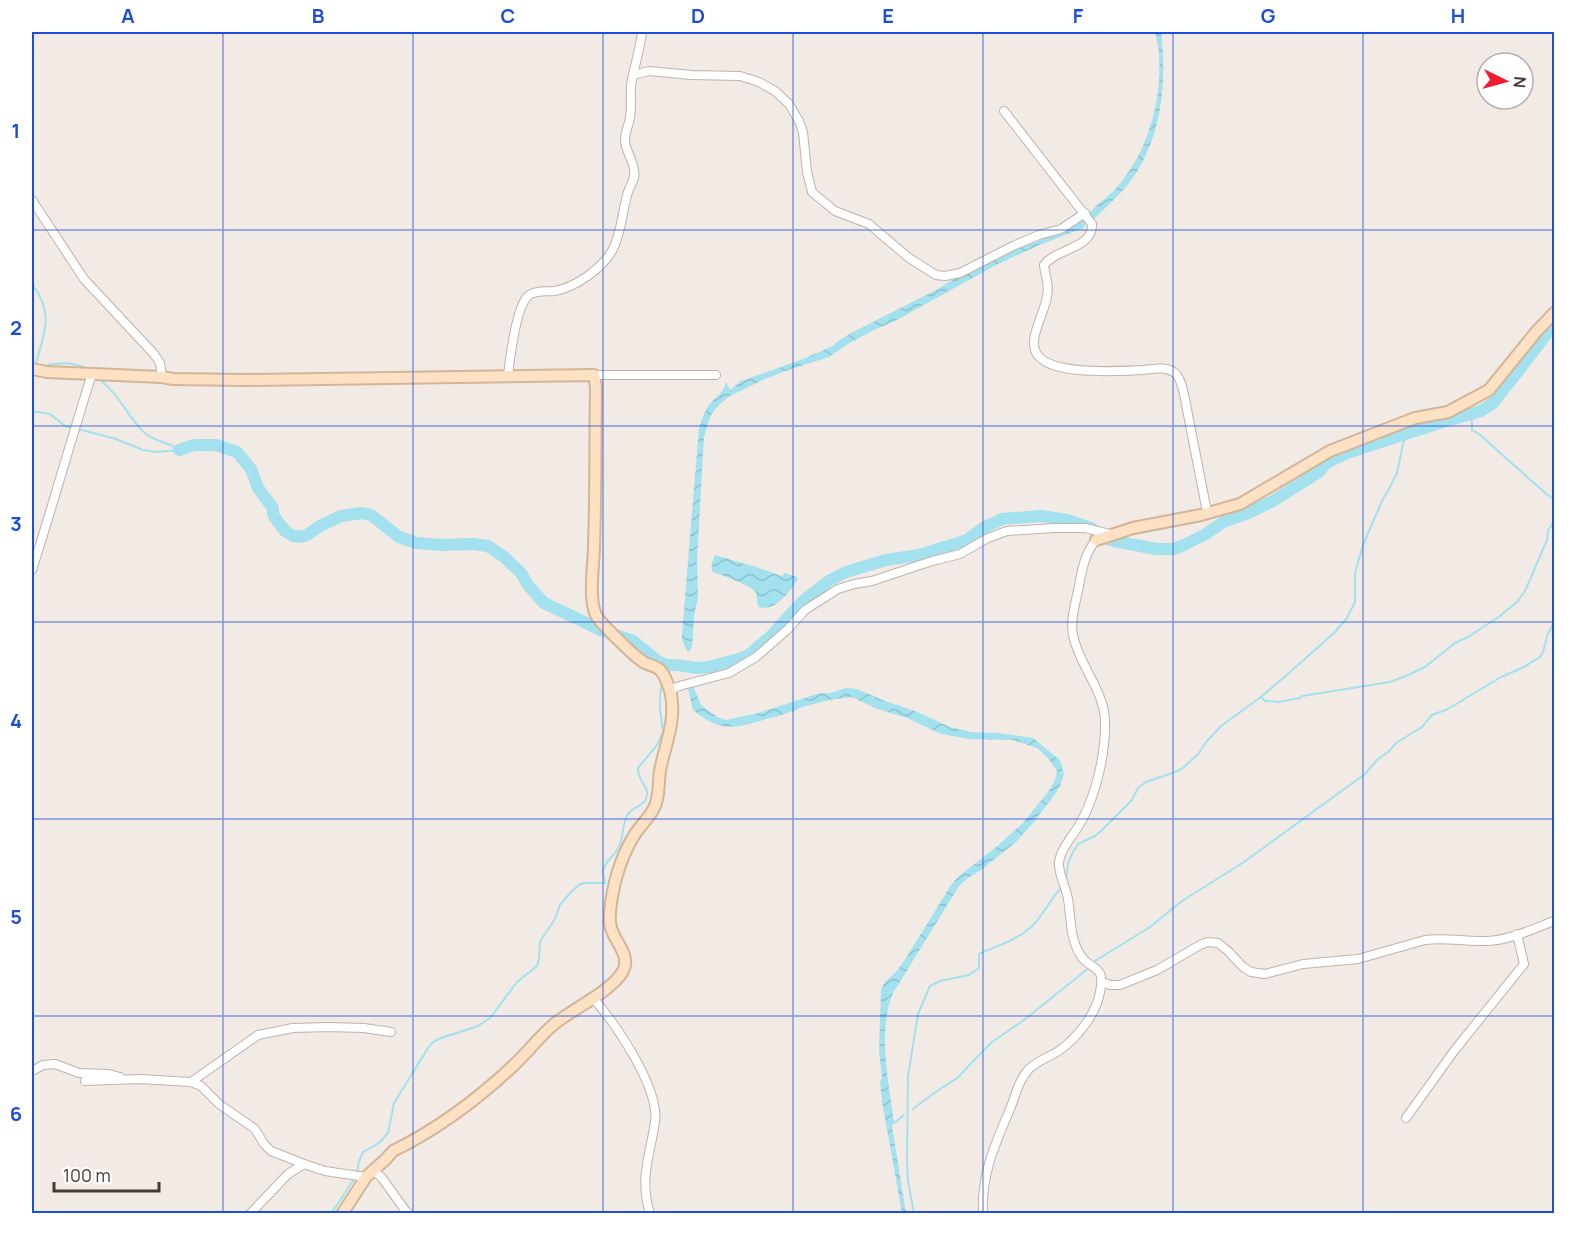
<svg xmlns="http://www.w3.org/2000/svg" width="1586" height="1245" font-family="Manrope,sans-serif">
	<style>
		.water { fill: url(#water-waves) }
		.lines { fill: none; stroke-linecap: round; stroke-linejoin: round }
		.stream { stroke: #a2e1ed; stroke-width: 2 }
		.river { stroke: #a2e1ed; stroke-width: 12 }
		.street-casing { stroke: #bfb3ab; stroke-width: 10 }
		.secondary-casing { stroke: #d3b598; stroke-width: 14 }
		.street { stroke: #fff; stroke-width: 8 }
		.secondary { stroke: #fce1c4; stroke-width: 10 }
		.grid { fill: none; stroke: #1d4ed8; stroke-width: 1.5; stroke-opacity: 0.55 }
		.neatline { fill: none; stroke: #1d4ed8; stroke-width: 2 }
		.grid-label { font-size: 20px; text-anchor: middle; font-weight: bold; fill: #1d4ed8 }
	</style>
	<defs>
		<pattern id="water-waves" width="16" height="10" patternUnits="userSpaceOnUse" patternTransform="scale(1.5)"><rect width="16" height="10" fill="#a2e1ed"/><path d="M0 5q4-4 8 0t8 0" fill="none" stroke="#8dc2cc"/></pattern>
	</defs>
	<rect width="100%" height="100%" fill="#f2eae4"/>
	<!-- water -->
	<g class="water">
		<path d="M1155,32H1161C1167,82 1162,137 1132,179C1121,194 1106,207 1093,220L1089,214C1094,207 1102,201 1109,195C1116,189 1122,181 1127,174C1154,139 1167,74 1155,32Z"/>
		<path d="M1084,220L1086,224L1083,228L1037,246L996,265L895,321L876,329L848,344L829,357L788,370L765,379L728,397L715,409L710,417L704,437L697,559L698,598L694,615L692,647L689,652L687,651L682,640V635L699,428C702,420 704,412 709,405C716,396 724,393 726,382L730,390L741,381L798,361L833,346L838,341L853,332L936,290L962,274L1022,247L1069,229Z"/>
		<path d="M715,555L756,567L782,576L785,573L797,577L798,579C789,592 776,612 759,607C756,602 758,598 756,593C754,586 721,575 713,572C710,567 712,561 715,555Z"/>
		<path d="M693,686L701,705L717,717L726,720L758,713L820,693H830L846,688L857,689L885,701L915,711L950,727L971,732L998,733L1033,738L1060,760L1064,774L1060,786L1056,793L1033,823L1016,842L981,870L968,878L959,886L893,993C877,1032 889,1083 894,1123L892,1126L906,1213H902L882,1101L880,1082L882,1077L879,1051L881,989L885,982L896,972L906,958L951,885L958,877L996,847L1022,824L1048,792L1055,780L1057,771L1048,758L1037,748L1013,740L969,739L941,734L907,718L877,709L852,697L829,700L802,707L795,710L793,712L791,711C782,716 773,717 763,720C732,729 720,732 693,710L688,689Z"/>
	</g>
	<g class="lines">
		<!-- stream -->
		<g class="stream">
			<path d="M32,284C54,312 45,332 36,363L38,365"/>
			<path d="M43,366C59,362 75,361 89,370"/>
			<path d="M100,379C106,386 114,392 119,400C128,412 134,424 146,434C156,442 169,442 179,450"/>
			<path d="M32,411L50,414L65,426L73,428"/>
			<path d="M1470,414L1472,422V430L1479,434L1543,491L1554,500"/>
			<path d="M78,429L116,439L143,450L157,452L179,450"/>
			<path d="M665,672L666,669L677,665"/>
			<path d="M1261,697L1265,701L1279,702L1300,698L1302,696L1390,682L1408,675L1425,667L1455,643L1468,637L1500,616L1518,601L1525,591L1547,540L1548,530L1554,522"/>
			<path d="M1066,880L1068,864L1072,854L1078,844L1095,836L1103,829L1132,800L1138,788L1146,782L1175,772L1183,768L1199,753L1206,742L1221,726L1261,697L1289,673L1334,633L1347,618L1355,602V573L1363,545L1382,501L1390,487L1397,473L1403,444L1407,434"/>
			<path d="M1095,961L1150,927L1182,901L1244,862L1365,774L1378,759L1388,752L1396,743L1422,727L1432,715L1448,709L1501,677L1524,667L1540,657L1543,652L1547,636L1554,622"/>
			<path d="M913,1109L934,1093L957,1078L992,1042L1024,1020L1090,967"/>
			<path d="M894,1123L904,1115"/>
			<path d="M357,1173L359,1161L363,1152L379,1143L388,1133L394,1103L428,1048L433,1042L441,1038L478,1026L490,1018L517,982L537,966L539,959L540,941L555,919L560,905L571,892L580,884L586,883H605C605,878 602,875 603,870C605,861 616,855 619,846C624,836 622,823 628,814C633,807 643,806 646,799C651,786 637,782 638,768L657,745L663,732L660,709V694L662,684"/>
			<path d="M331,1214L354,1179"/>
			<path d="M914,1214L908,1181L907,1161L908,1076L918,1014L930,986L940,981L969,975L979,968V954C996,946 1015,941 1030,928C1043,917 1050,899 1062,887"/>
		</g>
		<!-- river -->
		<path class="river" d="M179,450L194,445H216L237,452L251,469L258,488L273,508V514L278,522L285,531L293,536L300,537L307,535L320,526L341,516L362,513L371,515L399,537L416,543L443,545L472,544L488,546L504,557L521,573L528,585L544,603L601,630L633,641L656,660L666,665H677L697,668L709,667L742,658L750,654L771,636L803,601L830,580L846,572L886,560L919,555L958,543L967,540L983,528L1002,519L1041,516L1067,520L1091,528L1105,538L1114,541L1156,549H1174L1186,544L1204,535L1225,521L1248,513L1273,501L1319,472L1326,463L1347,453L1436,424L1481,411L1492,404L1520,369L1551,328L1554,320"/>
		<defs>
			<g id="street">
				<path d="M633,75L649,71L691,75L740,76L759,82L775,91L789,104L799,121L803,132L807,172L812,192L835,211L869,224L909,258L936,275L945,276L960,273L1015,245L1039,235L1061,229L1085,213"/>
				<path d="M1004,111L1092,224C1093,249 1056,248 1044,265C1045,276 1050,285 1047,296C1045,312 1030,335 1035,350C1043,377 1120,371 1143,370C1154,369 1166,366 1175,373C1181,378 1182,387 1184,394L1207,512"/>
				<path d="M32,200L84,279L154,354L160,363L162,377"/>
				<path d="M508,375C510,358 516,307 528,296C534,290 547,292 555,291C576,287 603,268 613,249C622,231 622,211 628,192C631,184 636,178 634,170C633,160 625,150 625,140C625,132 629,125 630,117C632,107 630,96 631,85C634,67 640,50 642,32"/>
				<path d="M594,375H716"/>
				<path d="M32,570C53,505 71,439 92,374"/>
				<path d="M671,694L674,688L683,685L729,673L756,657L788,629L805,610L838,589L854,584L872,581L932,561L960,554L988,538L1007,531L1055,528H1085L1110,534"/>
				<path d="M1102,982L1110,985H1120L1157,970L1200,945L1208,942L1218,943L1228,951L1243,967L1251,972L1265,974L1303,964L1358,959L1425,940C1446,937 1466,942 1487,941C1510,940 1533,929 1554,921"/>
				<path d="M593,998C615,1023 660,1088 655,1122C650,1156 639,1177 650,1214"/>
				<path d="M32,1071L43,1065L55,1064L79,1073L109,1074L120,1077"/>
				<path d="M85,1081L140,1079L191,1082L201,1086L219,1104L255,1129L264,1144L271,1151L304,1164L325,1171L366,1177"/>
				<path d="M191,1082L258,1035L293,1028L328,1027L364,1028L391,1032"/>
				<path d="M1406,1118L1454,1051L1524,964L1517,934"/>
				<path d="M373,1170L382,1178L405,1210L409,1214"/>
				<path d="M250,1214L288,1174L304,1164"/>
				<path d="M983,1214C981,1174 995,1145 1010,1109C1016,1095 1018,1081 1029,1069C1038,1060 1050,1057 1060,1050C1078,1037 1096,1014 1100,992C1106,964 1091,971 1081,956C1070,940 1071,917 1068,899C1066,887 1059,876 1059,864C1059,849 1076,833 1082,820C1097,792 1106,751 1105,719C1103,689 1079,665 1073,635C1070,620 1076,601 1079,586C1082,569 1085,553 1096,540"/>
			</g>
			<g id="secondary">
				<path d="M32,369L47,372L162,377L173,379L246,380L594,375L596,387C595,439 596,492 594,545C594,563 588,599 596,615C599,622 634,656 642,661C646,665 654,665 659,669C664,673 669,686 671,694C676,723 665,744 660,771C658,783 660,797 654,808C649,818 641,825 635,834C626,848 619,866 615,882C612,895 609,910 610,923C611,939 632,954 623,971C611,992 572,1009 553,1025C539,1037 528,1052 514,1065C478,1099 438,1129 393,1151L386,1159L366,1177L342,1214"/>
				<path d="M1096,540L1133,528L1201,515L1240,504L1330,451L1415,418L1448,412L1489,390L1536,332L1554,313"/>
			</g>
		</defs>
		<!-- street casing -->
		<use href="#street" class="street-casing"/>
		<!-- secondary casing -->
		<use href="#secondary" class="secondary-casing"/>
		<!-- street -->
		<use href="#street" class="street"/>
		<!-- secondary -->
		<use href="#secondary" class="secondary"/>
	</g>
	<!-- grid -->
	<path class="grid" d="M223,32V1214M413,32V1214M603,32V1214M793,32V1214M983,32V1214M1173,32V1214M1363,32V1214M32,230H1554M32,426H1554M32,622H1554M32,819H1554M32,1016H1554"/>
	<!-- border -->
	<rect width="1586" height="1245" fill="none" stroke="#ffffff" stroke-width="66"/>
	<!-- north arrow -->
	<g transform="translate(1505 81) rotate(95)"><circle r="28" fill="#ffffff" stroke="#b4b0ae" stroke-width="1.5"/>
	<path d="M0-4.5L10 22L0 15L-10 22Z" fill="#f21b2f"/>
	<text y="-9" font-size="16" font-weight="bold" text-anchor="middle" fill="#433a35">N</text>
	</g>
	<!-- scale -->
	<path d="M54 1182v9h105v-9" fill="none" stroke="#433a35" stroke-width="3"/>
	<text x="63" y="1182" font-size="18" fill="#433a35" stroke="#ffffff" stroke-width="4.5" paint-order="stroke">100 m</text>
	<rect x="33" y="33" width="1520" height="1179" class="neatline"/>
	<g class="grid-label">
		<text x="128" y="23">A</text>
		<text x="318" y="23">B</text>
		<text x="508" y="23">C</text>
		<text x="698" y="23">D</text>
		<text x="888" y="23">E</text>
		<text x="1078" y="23">F</text>
		<text x="1268" y="23">G</text>
		<text x="1458" y="23">H</text>
		<text x="16" y="138">1</text>
		<text x="16" y="335">2</text>
		<text x="16" y="531">3</text>
		<text x="16" y="728">4</text>
		<text x="16" y="924">5</text>
		<text x="16" y="1121">6</text>
	</g>
</svg>
